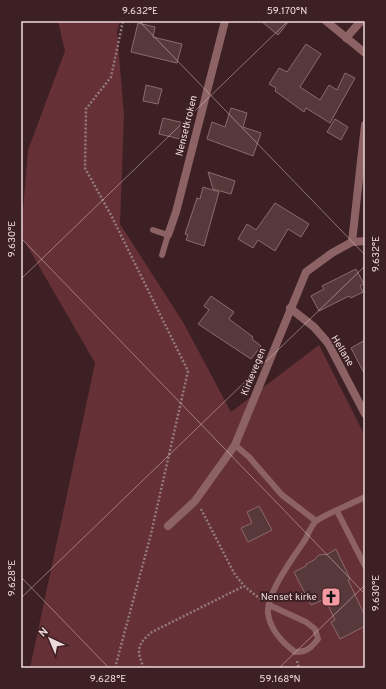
<svg xmlns="http://www.w3.org/2000/svg" width="386" height="689" font-family="Overpass,sans-serif">
	<style>
		.green { fill: #653036 }
		.building { fill: #58393b; stroke: #8d696c }
		.lines { fill: none; stroke-linecap: round; stroke-linejoin: round }
		.path { stroke: #937a7c; stroke-width: 2.5; stroke-dasharray: 2 2; stroke-linecap: butt }
		.service { stroke: #8d6265; stroke-width: 6 }
		.minor { stroke: #8d6265; stroke-width: 8 }
		.ticks { fill: none; stroke: #eed9da; stroke-width: 1; stroke-opacity: 0.45 }
		.labels { text-anchor: middle; dominant-baseline: central; stroke-width: 4; stroke-linejoin: round; paint-order: stroke }
		.street-label { font-size: 10px; fill: #eed9da; stroke: #3d2023 }
		.poi-label { font-size: 10px; fill: #eed9da; stroke: #3d2023; text-anchor: end }
		.neatline { fill: none; stroke: #eed9da; stroke-width: 1.5 }
		.ticks-label { font-size: 10px; text-anchor: middle; fill: #eed9da }
	</style>
	<rect width="100%" height="100%" fill="#3d2023"/>
	<!-- green -->
	<path class="green" d="M58,21H120L117,31L124,115L120,224L183,322L231,412L319,345L365,436V668H30L95,363L21,235L28,150L65,51Z"/>
	<!-- building -->
	<g class="building">
		<path d="M261,21H289L278,35Z"/>
		<path d="M138,23L155,27L153,37L182,44L177,63L131,52Z"/>
		<path d="M306,44L321,54L300,87L320,100L329,85L337,90L345,73L355,78L330,123L306,108L304,112L275,91L276,88L269,84L279,68L287,72Z"/>
		<path d="M146,85L162,89L158,104L143,101Z"/>
		<path d="M231,108L247,113L243,127L261,133L253,156L207,139L212,122L225,127Z"/>
		<path d="M163,118L184,123L180,139L159,134Z"/>
		<path d="M335,119L348,127L341,140L327,132Z"/>
		<path d="M208,172L235,181L231,194L213,189Z"/>
		<path d="M203,187L219,192L204,246L186,240L188,235L185,234L197,198L200,199Z"/>
		<path d="M275,203L309,224L301,237L288,229L275,251L258,240L253,248L238,239L247,224L256,230Z"/>
		<path d="M356,269L364,284L360,286L363,292L351,298L349,296L319,311L311,296L324,289L322,286Z"/>
		<path d="M211,296L234,312L229,319L253,337L252,339L261,346L251,359L198,324L209,310L204,306Z"/>
		<path d="M365,340V375L351,348Z"/>
		<path d="M259,506L272,530L248,542L241,528L252,523L247,512Z"/>
		<path d="M336,549L350,579L348,580L365,616V626L340,639L331,622L335,620L325,599L311,605L294,572L306,566V564L314,560L319,555L328,554Z"/>
	</g>
	<g class="lines">
		<!-- path -->
		<g class="path">
			<path d="M201,509L234,573L244,586L260,599"/>
			<path d="M297,661L299,668"/>
			<path d="M115,668L151,534L188,371L112,217L85,168L86,109L111,77L123,21"/>
			<path d="M144,668C136,651 137,644 152,632L244,586"/>
		</g>
		<!-- service -->
		<g class="service">
			<path d="M153,230L168,235L162,255"/>
			<path d="M235,445L249,457L282,495L316,521"/>
			<path d="M337,511L365,566"/>
			<path d="M269,605L306,622L315,629L318,639C311,648 307,652 295,652C283,643 270,630 268,613C266,594 294,556 305,540C308,534 311,526 316,521C322,516 355,502 365,497"/>
		</g>
		<!-- minor -->
		<g class="minor">
			<path d="M326,21L365,53"/>
			<path d="M346,38L361,21"/>
			<path d="M168,235L176,212L225,21"/>
			<path d="M352,242L365,125"/>
			<path d="M290,308L314,327L328,343L365,414"/>
			<path d="M168,526L195,501L235,445L306,272L332,253L352,242L365,241"/>
		</g>
	</g>
	<!-- ticks -->
	<path class="ticks" d="M139,21L365,255M21,238L365,594M21,279L288,21M21,577L109,668M21,598L365,266M279,668L365,585"/>
	<!-- icons -->
	<defs>
		<symbol id="church-square" viewBox="-11 -11 22 22"><rect x="-9" y="-9" width="18" height="18" rx="4" fill="#f49aa2" stroke="#3d2023"/><path d="M-1.2-6h2.4v3.5h3.3v2.4h-3.3V6h-2.4V-.1h-3.3v-2.4h3.3Z" fill="#111"/></symbol>
	</defs>
	<g fill-rule="evenodd">
		<use href="#church-square" x="320" y="586" width="22" height="22"/>
	</g>
	<g class="labels">
		<!-- street labels -->
		<g class="street-label">
			<text transform="translate(187 126) rotate(-76)">Nensetkroken</text>
			<text transform="translate(342 351) rotate(59)">Hellane</text>
			<text transform="translate(254 372) rotate(-68)">Kirkevegen</text>
		</g>
		<!-- poi labels -->
		<g class="poi-label">
			<text x="317" y="597">Nenset kirke</text>
		</g>
	</g>
	<!-- border -->
	<rect width="386" height="689" fill="none" stroke="#3d2023" stroke-width="44"/>
	<!-- north arrow -->
	<g transform="translate(50 639) rotate(316)" stroke="#3d2023" stroke-width="3" paint-order="stroke">
	<path d="M0-3L7 15L0 10L-7 15Z" fill="#eed9da"/>
	<text y="-6" font-size="11" font-weight="bold" text-anchor="middle" fill="#eed9da">N</text>
	</g>
	<rect x="22" y="22" width="342" height="645" class="neatline"/>
	<g class="ticks-label">
		<text x="140" y="14">9.632°E</text>
		<text x="287" y="14">59.170°N</text>
		<text transform="translate(11 239) rotate(-90)" y="4">9.630°E</text>
		<text transform="translate(375 254) rotate(-90)" y="4">9.632°E</text>
		<text transform="translate(11 578) rotate(-90)" y="4">9.628°E</text>
		<text transform="translate(375 593) rotate(-90)" y="4">9.630°E</text>
		<text x="108" y="682">9.628°E</text>
		<text x="280" y="682">59.168°N</text>
	</g>
</svg>
